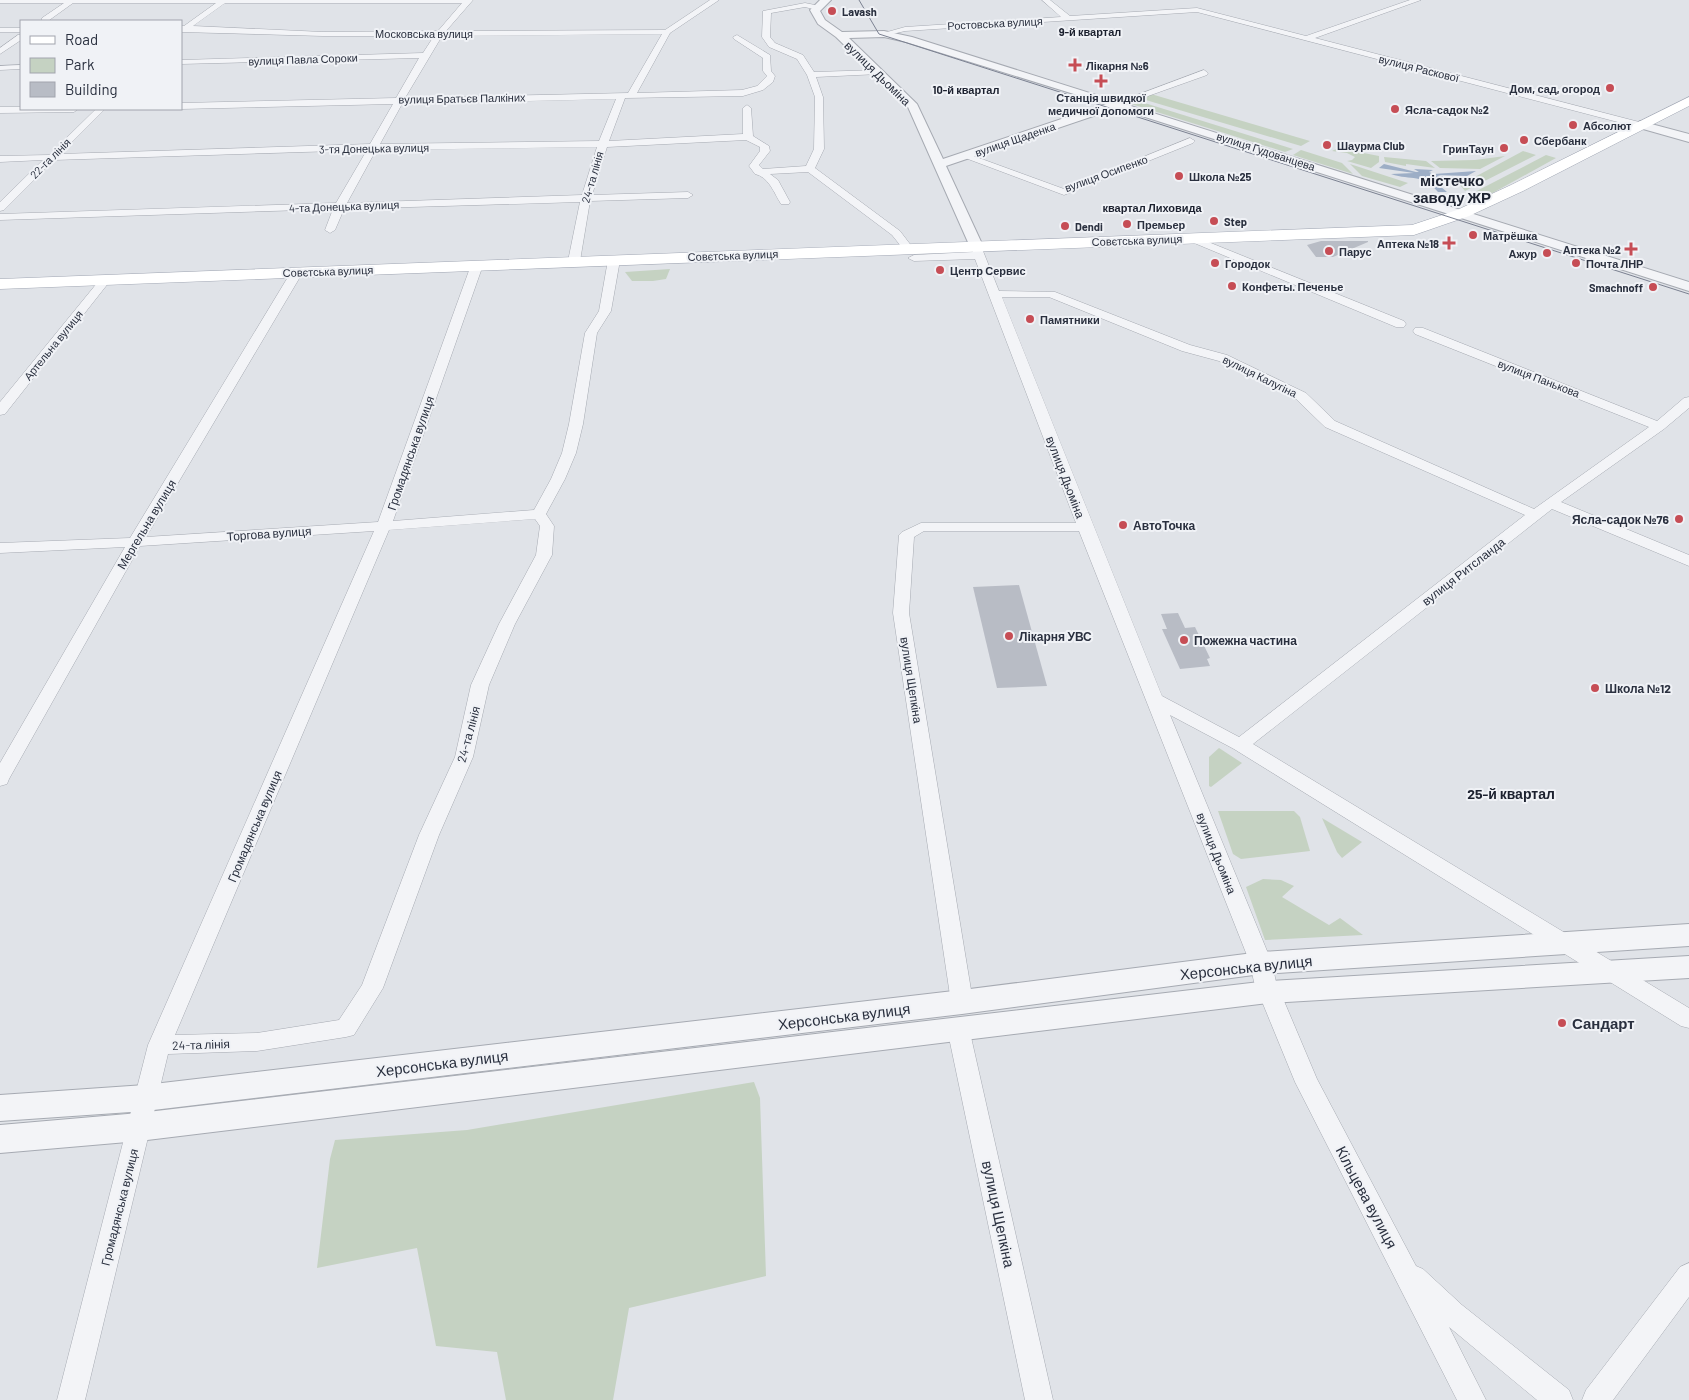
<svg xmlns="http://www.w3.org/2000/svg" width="1689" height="1400" font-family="Barlow,sans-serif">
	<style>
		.green { fill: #c5d2c2 }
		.water { fill: #9daec6 }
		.building { fill: #b8bcc5 }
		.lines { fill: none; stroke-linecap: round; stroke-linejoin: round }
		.minor-casing { stroke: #a6aab2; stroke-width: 1 }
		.tertiary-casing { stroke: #a6aab2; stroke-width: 2 }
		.primary-casing { stroke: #a0a6b3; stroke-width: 1 }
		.minor { fill: #f3f4f7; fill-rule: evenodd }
		.tertiary { fill: #f3f4f7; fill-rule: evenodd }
		.primary { fill: #fff; fill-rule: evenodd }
		.tram { stroke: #7b8191; stroke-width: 1 }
		.poi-dot { fill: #c64d55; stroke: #f0f2f6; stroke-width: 2 }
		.labels { text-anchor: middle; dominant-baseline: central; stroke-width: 4; stroke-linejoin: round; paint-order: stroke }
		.far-poi-label { font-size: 11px; font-weight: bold; fill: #2a303f; stroke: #f0f2f6; text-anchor: start }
		.far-street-label { font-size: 11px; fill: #2a303f; stroke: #f0f2f6 }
		.far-neighbourhood-label { font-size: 11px; font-weight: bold; fill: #1c212f; stroke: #f0f2f6 }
		.street-label { font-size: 12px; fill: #2a303f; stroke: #f0f2f6 }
		.poi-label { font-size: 12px; font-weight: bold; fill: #2a303f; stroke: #f0f2f6; text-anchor: start }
		.neighbourhood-label { font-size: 14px; font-weight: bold; fill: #1c212f; stroke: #f0f2f6 }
		.far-district-label { font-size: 15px; font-weight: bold; fill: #1c212f; stroke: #f0f2f6 }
		.near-street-label { font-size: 15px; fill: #2a303f; stroke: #f0f2f6 }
		.near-poi-label { font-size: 15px; font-weight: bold; fill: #2a303f; stroke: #f0f2f6; text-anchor: start }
	</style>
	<rect width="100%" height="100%" fill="#e0e3e8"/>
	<!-- green -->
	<g class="green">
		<path d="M1151,94L1310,141L1301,146L1139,98Z"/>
		<path d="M1135,100L1293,149L1285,152L1128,103Z"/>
		<path d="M1338,148L1379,156V162L1371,168L1347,161L1352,160L1355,157L1347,153L1332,151Z"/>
		<path d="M1301,150L1342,163L1353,174L1293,155Z"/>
		<path d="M1523,151L1536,155L1465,191L1460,185Z"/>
		<path d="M1546,155L1556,158L1478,201L1472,200L1469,195Z"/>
		<path d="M1505,156L1480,169L1440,168L1431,161L1475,160Z"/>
		<path d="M1384,157L1426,161L1435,168L1406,164V166L1385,162Z"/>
		<path d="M1350,164L1408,183L1400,187L1362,176Z"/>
		<path d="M670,269L666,279L653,281H632L625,272Z"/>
		<path d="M1219,748L1242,763L1211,787L1209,786V757Z"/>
		<path d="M1218,811H1294L1300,817L1310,851L1241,859L1233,854Z"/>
		<path d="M1322,818L1362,842L1342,858L1337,852Z"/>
		<path d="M1263,879L1281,880L1294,886L1282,897L1329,925L1340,918L1363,935L1265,940L1246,887Z"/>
		<path d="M754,1082L760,1098L766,1276L629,1308L613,1400H506L497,1352L436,1346L417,1248L317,1268L330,1159L335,1140L467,1130Z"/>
	</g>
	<!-- water -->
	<path class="water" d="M1384,164L1416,172H1419L1414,169L1433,170L1429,172L1434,174L1476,171L1467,176L1437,175L1453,179L1444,184L1433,180L1447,192H1438C1422,173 1412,181 1391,174L1414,173L1379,168Z"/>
	<!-- building -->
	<g class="building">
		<path d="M1321,241H1368V242L1333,257H1316L1307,245Z"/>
		<path d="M1019,585L1047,686L997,688L973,587Z"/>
		<path d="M1178,613L1185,628L1195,627L1210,658L1207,659L1210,666L1180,669L1162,629H1167L1161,614Z"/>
	</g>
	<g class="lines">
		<defs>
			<g id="minor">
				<path d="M0,0H473L446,31L665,30L710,0H719L670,33L637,93L742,90L757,86L767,76L763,71V58L734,39L733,37L737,35L770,55L771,71L775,76L773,82L763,90L743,96L625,98L609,141L743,134V108L747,105L751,108L753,136L769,146L770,151L759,165L763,169L806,166L814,149L815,97L807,75L797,59L769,47L762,37L763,11L805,3L820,6L821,8L817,10L805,7L771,13L770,37L775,43L803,55L814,72L879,70L883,72L879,74L816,77L823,97L824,149L815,168L900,231L913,248L908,251L904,250L892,235L808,172L770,174L778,180L790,202L789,204H781C774,193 769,177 755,174L749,166L760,151V147L746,140L607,147L592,195L688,192L693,195L688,198L590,201L580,261L574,264L568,261L580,202L344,209L335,230L330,233L325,230L333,209L0,220V214L336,203L367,150L54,160L4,210L0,211V202L43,160L0,162V156L49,155L96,109H105L60,154L370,144L393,104L181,109V103L396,98L419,58L181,64V60L423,53L434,36H323L181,32V26H184L216,3H73L48,21H42V18L64,3H0ZM225,3H462L438,31L323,32L193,26ZM662,34L628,93L405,98L442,36ZM616,99L599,141L380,144L402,104ZM597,147L582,195L347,203L376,150Z"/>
				<path d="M1042,0H1050L1070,16L1197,8L1306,36L1410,0H1421L1315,38L1643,123L1645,125L1640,128L1637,127L1197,12L905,31L884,36L880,34L905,27L1061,17Z"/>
				<rect x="0" y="28" width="21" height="4"/>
				<path d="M18,35H21V40L0,54V48Z"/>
				<path d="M21,65V69L0,70V66Z"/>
				<path d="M1204,70L1208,73L1207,75L1120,106L1113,104Z"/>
				<path d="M0,107H21V109H78L74,112L0,113Z"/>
				<path d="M1190,138L1195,141L1193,143L1064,195L960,156L965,153L968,154L1064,189Z"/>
				<path d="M1191,235L1404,321L1406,324L1404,327H1396L1187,240L1186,238Z"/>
				<path d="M976,243L981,246L999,291L1055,292L1190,345L1227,355L1306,393L1335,421L1534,509L1649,427L1415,334L1413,331L1415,328H1423L1657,421L1684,398L1689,397V408L1664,429L1561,502L1689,555V566L1552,509L1253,744L1689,1008V1028L1681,1026L1234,749L1170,715L1272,963L1276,982L1317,1079L1416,1266L1423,1269L1462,1305L1569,1390L1573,1400H1537L1449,1327L1486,1400H1457L1295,1082L1254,982L1250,963L1079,531H924L914,537L909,613L973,1002L970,1008L962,1011L954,1008L951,1002L893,613L899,535L902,532L921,523H1076L975,259L914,261L908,258L914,255L973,252L971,246ZM1002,297H1049L1182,351L1219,361L1296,399L1325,427L1525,515L1239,737L1162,696Z"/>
				<path d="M614,257L620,260L611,311L597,333L583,424L576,453L565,479L546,514L554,526L552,555L515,624L489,685L473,757L439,835L383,988L354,1035L346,1037L257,1051L168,1054L85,1400H57L148,1045L374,531L140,546L9,779L7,784L0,786V763L125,547L0,553V543L130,538L291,272L297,269L303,272L146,537L378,522L471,265L477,262L483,265L393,521L534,510L551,479L562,453L569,424L585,333L599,311L608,260ZM535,519L540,526L536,555L499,624L471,685L455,757L419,835L362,985L339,1020L257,1033L175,1035L389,530Z"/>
				<path d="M106,276L112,279L110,281L5,414L0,415V402L102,277Z"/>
				<path d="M958,1019L966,1021L969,1028L1053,1400H1025L947,1028L950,1021Z"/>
				<path d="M1689,1263V1297L1613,1400H1582L1586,1390L1680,1267Z"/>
			</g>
			<g id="tertiary">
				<path d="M820,0H831L820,11L825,20L842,32L884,31L912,37L1689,282V291L1117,108L946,166L983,246L976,250L971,249L908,107L836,37L818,24L810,10ZM884,37L906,42L1106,104L943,159L917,104L849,38Z"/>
				<path d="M1640,121L1689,134V142L1636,127L1634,125Z"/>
				<path d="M1689,924V946L1261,974L962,1014L145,1111L0,1121V1095L145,1085L962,990L1261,952Z"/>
				<path d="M1689,956V978L1268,1003L139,1141L0,1153V1125L139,1113L1268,981Z"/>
			</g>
			<path id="primary" d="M1689,97V106L1523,191L1469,216L1414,235L0,289V279L1412,225L1457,210L1511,185Z"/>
		</defs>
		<!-- minor casing -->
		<use href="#minor" class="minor-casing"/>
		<!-- tertiary casing -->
		<use href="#tertiary" class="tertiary-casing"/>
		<!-- primary casing -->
		<use href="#primary" class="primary-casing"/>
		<!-- minor -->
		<use href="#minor" class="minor"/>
		<!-- tertiary -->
		<use href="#tertiary" class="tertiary"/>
		<!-- primary -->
		<use href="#primary" class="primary"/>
		<!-- tram -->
		<path class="tram" d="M859,0L879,34L1689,294"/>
	</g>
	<!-- markers -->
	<g class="poi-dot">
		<circle cx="832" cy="11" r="5"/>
		<path d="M1072.5 57.5h5v5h5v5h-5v5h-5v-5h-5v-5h5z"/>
		<path d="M1098.5 73.5h5v5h5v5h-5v5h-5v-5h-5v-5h5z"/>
		<circle cx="1610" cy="88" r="5"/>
		<circle cx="1395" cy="109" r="5"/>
		<circle cx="1573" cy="125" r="5"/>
		<circle cx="1524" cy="140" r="5"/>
		<circle cx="1327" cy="145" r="5"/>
		<circle cx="1504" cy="148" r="5"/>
		<circle cx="1179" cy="176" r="5"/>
		<circle cx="1214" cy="221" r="5"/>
		<circle cx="1127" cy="224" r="5"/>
		<circle cx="1065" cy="226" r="5"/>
		<circle cx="1473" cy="235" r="5"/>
		<path d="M1446.5 235.5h5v5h5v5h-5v5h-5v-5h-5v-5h5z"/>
		<path d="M1628.5 241.5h5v5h5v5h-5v5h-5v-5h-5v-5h5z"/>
		<circle cx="1329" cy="251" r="5"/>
		<circle cx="1547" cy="253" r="5"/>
		<circle cx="1215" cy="263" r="5"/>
		<circle cx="1576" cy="263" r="5"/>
		<circle cx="940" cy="270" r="5"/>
		<circle cx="1232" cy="286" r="5"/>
		<circle cx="1653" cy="287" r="5"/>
		<circle cx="1030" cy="319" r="5"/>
		<circle cx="1679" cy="519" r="5"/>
		<circle cx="1123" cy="525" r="5"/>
		<circle cx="1009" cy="636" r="5"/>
		<circle cx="1184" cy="640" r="5"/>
		<circle cx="1595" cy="688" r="5"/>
		<circle cx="1562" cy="1023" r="5"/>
	</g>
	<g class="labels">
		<!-- far-poi labels -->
		<g class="far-poi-label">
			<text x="842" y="11">Lavash</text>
			<text x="1086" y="65">Лікарня №6</text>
			<text x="1600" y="88" text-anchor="end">Дом, сад, огород</text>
			<text x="1101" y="97" text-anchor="middle">Станція швидкої<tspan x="1101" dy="13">медичної допомоги</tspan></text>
			<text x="1405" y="109">Ясла-садок №2</text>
			<text x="1583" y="125">Абсолют</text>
			<text x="1534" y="140">Сбербанк</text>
			<text x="1337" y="145">Шаурма Club</text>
			<text x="1494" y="148" text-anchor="end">ГринТаун</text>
			<text x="1189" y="176">Школа №25</text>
			<text x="1224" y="221">Step</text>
			<text x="1137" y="224">Премьер</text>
			<text x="1075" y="226">Dendi</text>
			<text x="1483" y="235">Матрёшка</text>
			<text x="1439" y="243" text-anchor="end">Аптека №18</text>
			<text x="1621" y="249" text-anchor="end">Аптека №2</text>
			<text x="1339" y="251">Парус</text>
			<text x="1537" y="253" text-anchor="end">Ажур</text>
			<text x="1225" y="263">Городок</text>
			<text x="1586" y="263">Почта ЛНР</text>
			<text x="950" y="270">Центр Сервис</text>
			<text x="1242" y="286">Конфеты. Печенье</text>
			<text x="1643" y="287" text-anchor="end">Smachnoff</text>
			<text x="1040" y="319">Памятники</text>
		</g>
		<!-- far-street labels -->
		<g class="far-street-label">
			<text transform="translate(995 23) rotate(-3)">Ростовська вулиця</text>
			<text x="424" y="33">Московська вулиця</text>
			<text transform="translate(303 59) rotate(-2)">вулиця Павла Сороки</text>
			<text transform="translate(1419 68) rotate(14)">вулиця Раскової</text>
			<text transform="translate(462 98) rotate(-1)">вулиця Братьєв Палкіних</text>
			<text transform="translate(1015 139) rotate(-19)">вулиця Щаденка</text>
			<text transform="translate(374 148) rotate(-1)">3-тя Донецька вулиця</text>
			<text transform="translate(1266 151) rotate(18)">вулиця Гудованцева</text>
			<text transform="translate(50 158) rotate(-45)">22-га лінія</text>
			<text transform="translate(1106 173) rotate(-20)">вулиця Осипенко</text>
			<text transform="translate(592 177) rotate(-74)">24-та лінія</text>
			<text transform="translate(344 206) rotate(-2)">4-та Донецька вулиця</text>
			<text transform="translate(1137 240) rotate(-2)">Совєтська вулиця</text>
			<text transform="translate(733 255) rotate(-2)">Совєтська вулиця</text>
			<text transform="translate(328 271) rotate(-2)">Совєтська вулиця</text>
			<text transform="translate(53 345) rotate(-51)">Артельна вулиця</text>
			<text transform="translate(1260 376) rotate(26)">вулиця Калугіна</text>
			<text transform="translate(1539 378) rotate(21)">вулиця Панькова</text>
		</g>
		<!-- far-neighbourhood labels -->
		<g class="far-neighbourhood-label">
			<text x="1090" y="31">9-й квартал</text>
			<text x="966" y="89">10-й квартал</text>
			<text x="1152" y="207">квартал Лиховида</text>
		</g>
		<!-- street labels -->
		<g class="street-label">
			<text transform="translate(878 73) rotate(44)">вулиця Дьоміна</text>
			<text transform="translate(410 453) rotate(-71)">Громадянська вулиця</text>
			<text transform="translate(1066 477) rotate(69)">вулиця Дьоміна</text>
			<text transform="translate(146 524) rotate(-59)">Мергельна вулиця</text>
			<text transform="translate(269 533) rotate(-4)">Торгова вулиця</text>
			<text transform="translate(1463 571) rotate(-38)">вулиця Ритсланда</text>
			<text transform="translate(912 680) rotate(81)">вулиця Щепкіна</text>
			<text transform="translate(468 734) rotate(-75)">24-та лінія</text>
			<text transform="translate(254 826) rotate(-67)">Громадянська вулиця</text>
			<text transform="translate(1217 853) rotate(68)">вулиця Дьоміна</text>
			<text transform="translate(201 1044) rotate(-2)">24-та лінія</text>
			<text transform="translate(119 1207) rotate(-76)">Громадянська вулиця</text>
		</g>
		<!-- poi labels -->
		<g class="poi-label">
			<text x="1669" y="519" text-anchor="end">Ясла-садок №76</text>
			<text x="1133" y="525">АвтоТочка</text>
			<text x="1019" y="636">Лікарня УВС</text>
			<text x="1194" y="640">Пожежна частина</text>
			<text x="1605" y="688">Школа №12</text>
		</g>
		<!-- neighbourhood labels -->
		<g class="neighbourhood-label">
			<text x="1511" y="793">25-й квартал</text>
		</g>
		<!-- far-district labels -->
		<g class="far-district-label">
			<text x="1452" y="180">містечко<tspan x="1452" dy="17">заводу ЖР</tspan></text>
		</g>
		<!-- near-street labels -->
		<g class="near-street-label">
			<text transform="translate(1246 967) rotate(-6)">Херсонська вулиця</text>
			<text transform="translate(844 1016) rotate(-7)">Херсонська вулиця</text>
			<text transform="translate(442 1063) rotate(-7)">Херсонська вулиця</text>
			<text transform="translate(1367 1197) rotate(62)">Кільцева вулиця</text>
			<text transform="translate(999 1214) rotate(78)">вулиця Щепкіна</text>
		</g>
		<!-- near-poi labels -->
		<g class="near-poi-label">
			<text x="1572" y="1023">Сандарт</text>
		</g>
	</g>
	<!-- legend -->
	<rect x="20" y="20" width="162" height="90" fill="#f0f2f6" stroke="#a1a4ad"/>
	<rect x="30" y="36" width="25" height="8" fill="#ffffff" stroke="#a1a4ad"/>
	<text x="65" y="45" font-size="15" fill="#2a303f">Road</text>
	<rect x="30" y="58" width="25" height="15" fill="#c5d2c2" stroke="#a1a4ad"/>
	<text x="65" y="70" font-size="15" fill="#2a303f">Park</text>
	<rect x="30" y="82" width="25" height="15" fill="#b8bcc5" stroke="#a1a4ad"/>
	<text x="65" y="95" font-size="15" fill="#2a303f">Building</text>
</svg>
